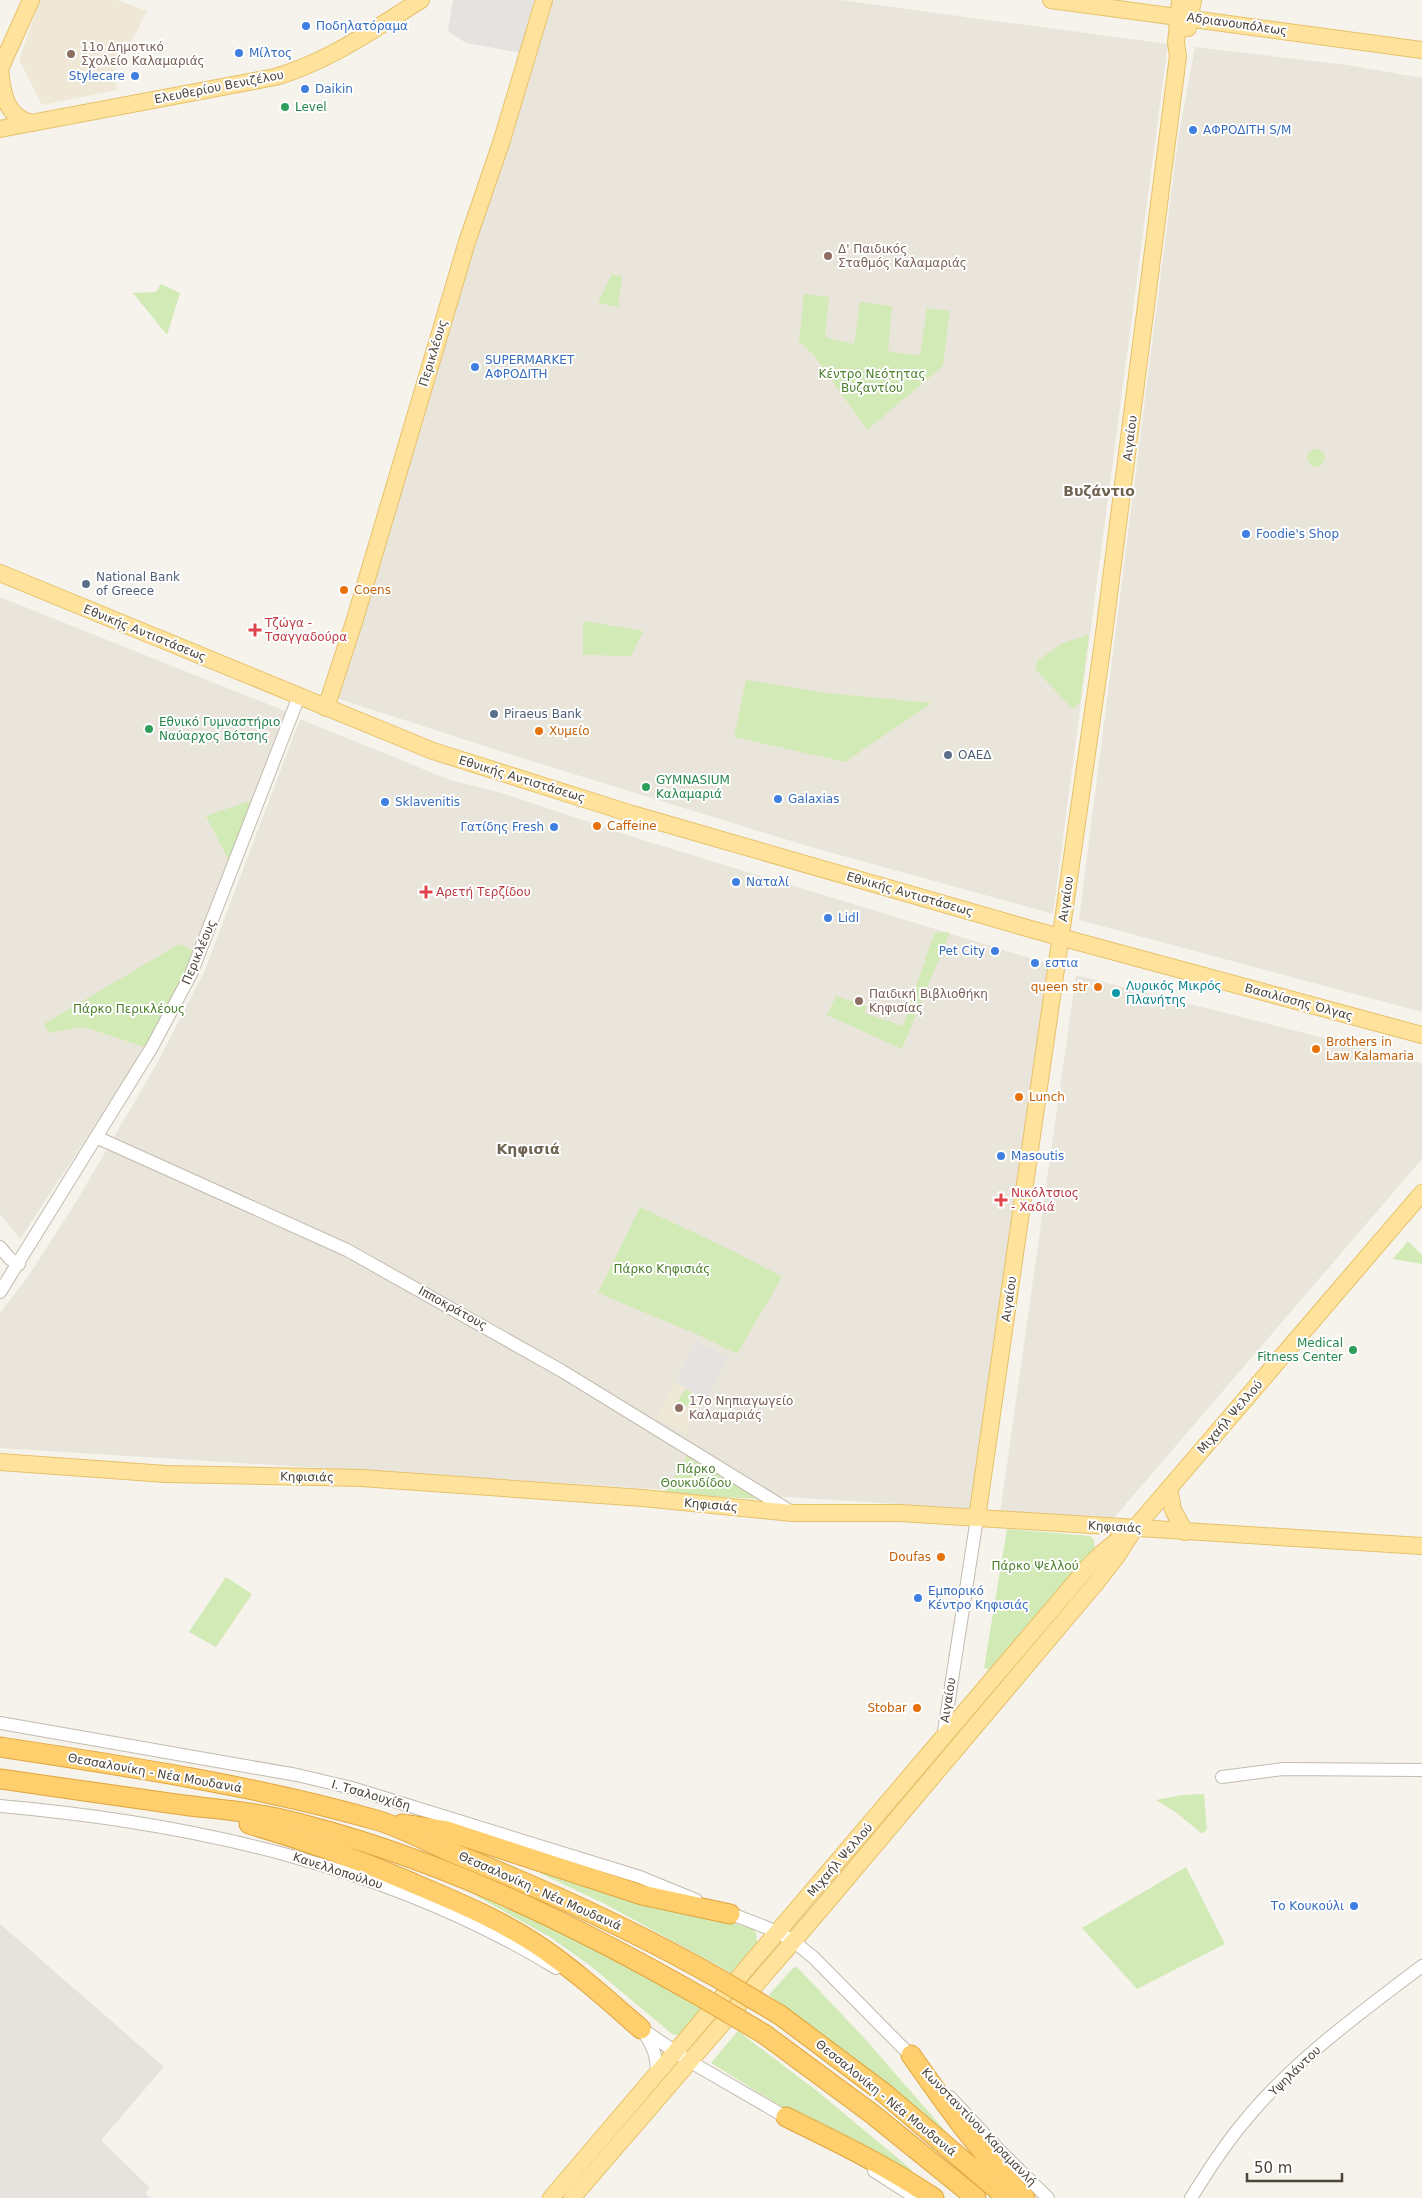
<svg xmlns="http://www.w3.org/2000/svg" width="1422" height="2198" font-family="'DejaVu Sans',sans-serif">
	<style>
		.residential { fill: #eae5da }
		.industrial { fill: #e6e2dd }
		.education { fill: #efe8d6 }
		.green { fill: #d2eab5 }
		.parking { fill: #e5e3e0 }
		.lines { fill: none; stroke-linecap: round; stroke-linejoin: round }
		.minor-casing { stroke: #c2bbae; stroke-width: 14 }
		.major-casing { stroke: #e6c16a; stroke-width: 18 }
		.highway-casing { stroke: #e0a43c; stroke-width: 21 }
		.minor { stroke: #fff; stroke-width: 12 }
		.major { stroke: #ffe39c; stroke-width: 16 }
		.highway { stroke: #ffcf6e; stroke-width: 19 }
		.highway-bridge-casing { stroke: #e0a43c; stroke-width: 21; stroke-linecap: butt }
		.highway-bridge { stroke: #ffcf6e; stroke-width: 19 }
		.shop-dot { fill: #3f7fe0; stroke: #fff; stroke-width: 2 }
		.education-dot { fill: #8d6e63; stroke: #fff; stroke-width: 2 }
		.leisure-dot { fill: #2e9e5b; stroke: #fff; stroke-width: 2 }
		.service-dot { fill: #5c6f8a; stroke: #fff; stroke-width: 2 }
		.food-dot { fill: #e8710a; stroke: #fff; stroke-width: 2 }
		.health-dot { fill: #e0444e; stroke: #fff; stroke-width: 2 }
		.culture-dot { fill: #0f9aa8; stroke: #fff; stroke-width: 2 }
		.labels { text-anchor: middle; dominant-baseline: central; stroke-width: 4; stroke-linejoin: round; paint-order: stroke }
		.street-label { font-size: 12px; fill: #4b4439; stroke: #fff }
		.shop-label { font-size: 12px; fill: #366cbe; stroke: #fff; text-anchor: start }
		.education-label { font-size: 12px; fill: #785e54; stroke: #fff; text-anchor: start }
		.leisure-label { font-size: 12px; fill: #27864d; stroke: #fff; text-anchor: start }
		.park-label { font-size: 12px; fill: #4a7f2a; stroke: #fff }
		.service-label { font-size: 12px; fill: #4e5e75; stroke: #fff; text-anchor: start }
		.food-label { font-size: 12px; fill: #c56008; stroke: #fff; text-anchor: start }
		.health-label { font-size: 12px; fill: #be3a42; stroke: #fff; text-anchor: start }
		.culture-label { font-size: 12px; fill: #0d838f; stroke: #fff; text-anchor: start }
		.neighbourhood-label { font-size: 14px; font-weight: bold; fill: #6e6250; stroke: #fff }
	</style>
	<rect width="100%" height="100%" fill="#f6f3ec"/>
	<!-- residential -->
	<g class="residential">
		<path d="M548,0H840L1168,44L1053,914L804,845L509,754L330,696Z"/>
		<path d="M1195,47L1347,65L1422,78V1012L1079,920L1178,139Z"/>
		<path d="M0,597L290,713L180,985L127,1077L20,1239L0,1214Z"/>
		<path d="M300,719L450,780L502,793L646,841L1050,964L978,1509L0,1448V1313L27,1278L73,1207L156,1065L205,970Z"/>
		<path d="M1076,975L1422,1063V1159L1113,1519L1000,1514Z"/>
	</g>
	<!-- industrial -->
	<path class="industrial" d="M0,1924L164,2067L101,2140L150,2188L145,2193L150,2198H0Z"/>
	<!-- education -->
	<g class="education">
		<path d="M40,0H117L147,11L128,49L113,60L117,90L42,105L19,60Z"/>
		<path d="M676,1382L706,1400L702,1406H698L695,1410L693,1414L695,1418L686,1434L656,1416Z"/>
	</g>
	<!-- green -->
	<g class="green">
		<path d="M612,274L622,276L618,307L598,303Z"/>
		<path d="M161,284L180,293L167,335L133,293L156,292Z"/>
		<path d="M804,294L829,297L825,337L854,344L860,302L892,306L888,351L920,356L927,308L950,311L943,366L867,430L813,354L799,342Z"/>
		<circle cx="1316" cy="458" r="9"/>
		<path d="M583,621L643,631L631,656L583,655Z"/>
		<path d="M1089,635L1080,703L1073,709L1036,670L1037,661L1063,643Z"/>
		<path d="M746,680L826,693L932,703L845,762L734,737Z"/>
		<path d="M253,800L230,863L206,816Z"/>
		<path d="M950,932L902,1049L827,1015L836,996L867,1006L864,1013L903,1026L934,933Z"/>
		<path d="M179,944L197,953L144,1047L84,1027L49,1033L44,1024Z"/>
		<path d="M640,1207L737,1253L782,1277L737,1354L703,1337L598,1293Z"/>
		<path d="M1408,1241L1422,1255V1264L1393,1259Z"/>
		<path d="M685,1389L696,1396L690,1405L686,1406L678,1401Z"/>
		<path d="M690,1451L772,1500L665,1493Z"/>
		<path d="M1007,1529L1090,1536L1094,1540L1095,1549L991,1670L984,1668Z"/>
		<path d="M226,1577L252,1594L216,1647L189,1632Z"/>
		<path d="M1204,1794L1207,1829L1205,1832L1201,1833L1177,1813L1156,1800L1182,1795Z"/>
		<path d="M514,1858L753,1929L756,1933L757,1943L731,1973L605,1904L527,1867Z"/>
		<path d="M1186,1867L1225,1944L1137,1989L1082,1928Z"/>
		<path d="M472,1892C552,1924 629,1965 703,2009L684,2032L677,2035L672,2034L592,1967L550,1937L478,1897Z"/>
		<path d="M797,1967L866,2040L953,2140L769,1995L793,1968Z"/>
		<path d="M738,2031L817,2091L912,2170L909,2172L795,2115L711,2063Z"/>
	</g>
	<!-- parking -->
	<g class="parking">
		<path d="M453,0H534L521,53L466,43L448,31Z"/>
		<path d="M697,1342L728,1357L706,1400L676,1382Z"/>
	</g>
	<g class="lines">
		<defs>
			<g id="minor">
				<path d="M96,1137L347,1250L562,1371L790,1511"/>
				<path d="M0,1247L10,1259L19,1264"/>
				<path d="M0,1292L152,1047L191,974L299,696"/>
				<path d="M0,1723L297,1775L352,1788L640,1877L696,1900"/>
				<path d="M943,1738L977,1518"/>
				<path d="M1222,1777L1283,1769L1422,1770"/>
				<path d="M0,1806C193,1823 389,1866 556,1968"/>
				<path d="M724,1911L778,1932L793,1941L813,1957L916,2061"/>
				<path d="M636,2025L689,2061L791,2120"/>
				<path d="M644,2033C654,2047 657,2058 657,2074"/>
				<path d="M950,2097L1002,2153L1048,2198"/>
				<path d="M874,2171L916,2198"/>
				<path d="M1191,2198C1207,2172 1223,2147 1243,2123C1293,2061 1359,2014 1422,1966"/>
			</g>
			<g id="major">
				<path d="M1051,0L1422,50"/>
				<path d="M1188,28L1193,0"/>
				<path d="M0,69L31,0"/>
				<path d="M0,69C2,92 6,118 32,123"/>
				<path d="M0,129L275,77C328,62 374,29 421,0"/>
				<path d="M0,573L433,751L632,814L1034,930L1422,1035"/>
				<path d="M326,708L355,619L467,242L501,143L544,0"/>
				<path d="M0,1462L166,1474L361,1478L643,1498L792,1513H900L1422,1546"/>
				<path d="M1169,1488L1173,1510L1185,1532"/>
				<path d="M977,1518L1102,649L1178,56L1176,43L1180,0"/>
				<path d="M551,2198L1088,1567L1102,1553L1127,1533"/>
				<path d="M572,2198L815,1916L1096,1583L1117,1556L1135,1528L1422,1193"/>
			</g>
			<g id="highway">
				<path d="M0,1747C126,1766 253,1785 376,1820C404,1828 431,1844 458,1855C548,1891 637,1932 721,1980"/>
				<path d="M0,1779C61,1788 122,1796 183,1805C214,1809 246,1811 277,1818C428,1853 569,1921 703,1998"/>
				<path d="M249,1824C305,1840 357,1859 410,1882C455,1901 501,1920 542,1948C577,1972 609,2001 641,2029"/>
				<path d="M402,1824L447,1831L642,1895L730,1914"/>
				<path d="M780,2015L884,2093L1007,2198"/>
				<path d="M764,2034L871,2113L976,2198"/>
				<path d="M911,2055C946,2105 981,2155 1025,2198"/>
				<path d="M786,2117C837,2142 887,2166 934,2198"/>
			</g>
		</defs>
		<!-- minor casing -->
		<use href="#minor" class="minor-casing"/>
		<!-- major casing -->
		<use href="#major" class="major-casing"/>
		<!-- highway casing -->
		<use href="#highway" class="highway-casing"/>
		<!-- minor -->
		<use href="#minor" class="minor"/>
		<!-- major -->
		<use href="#major" class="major"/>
		<!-- highway -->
		<use href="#highway" class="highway"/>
		<defs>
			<g id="highway-bridge">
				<path d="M721,1980L780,2015"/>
				<path d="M703,1998L764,2034"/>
			</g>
		</defs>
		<!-- highway-bridge casing -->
		<use href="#highway-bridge" class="highway-bridge-casing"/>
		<!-- highway-bridge -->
		<use href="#highway-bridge" class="highway-bridge"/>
	</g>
	<!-- markers -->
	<g class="shop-dot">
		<circle cx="306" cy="26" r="5"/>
		<circle cx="239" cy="53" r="5"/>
		<circle cx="135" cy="76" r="5"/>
		<circle cx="305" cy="89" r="5"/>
		<circle cx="1193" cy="130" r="5"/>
		<circle cx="475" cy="367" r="5"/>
		<circle cx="1246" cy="534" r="5"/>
		<circle cx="778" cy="799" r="5"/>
		<circle cx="385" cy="802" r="5"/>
		<circle cx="554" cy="827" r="5"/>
		<circle cx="736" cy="882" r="5"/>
		<circle cx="828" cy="918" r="5"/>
		<circle cx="995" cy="951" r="5"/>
		<circle cx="1035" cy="963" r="5"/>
		<circle cx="1001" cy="1156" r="5"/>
		<circle cx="918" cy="1598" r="5"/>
		<circle cx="1354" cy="1906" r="5"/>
	</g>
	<g class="education-dot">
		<circle cx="71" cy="54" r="5"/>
		<circle cx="828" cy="256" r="5"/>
		<circle cx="859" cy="1001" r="5"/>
		<circle cx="679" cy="1408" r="5"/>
	</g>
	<g class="leisure-dot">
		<circle cx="285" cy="107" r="5"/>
		<circle cx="149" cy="729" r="5"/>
		<circle cx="646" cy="787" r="5"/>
		<circle cx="1353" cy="1350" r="5"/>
	</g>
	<g class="service-dot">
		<circle cx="86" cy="584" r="5"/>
		<circle cx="494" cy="714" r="5"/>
		<circle cx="948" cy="755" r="5"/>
	</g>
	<g class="food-dot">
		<circle cx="344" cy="590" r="5"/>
		<circle cx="539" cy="731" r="5"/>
		<circle cx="597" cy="826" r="5"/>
		<circle cx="1098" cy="987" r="5"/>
		<circle cx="1316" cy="1049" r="5"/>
		<circle cx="1019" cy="1097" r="5"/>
		<circle cx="941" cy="1557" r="5"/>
		<circle cx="917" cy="1708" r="5"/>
	</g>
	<g class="health-dot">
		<path d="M252.5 622.5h5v5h5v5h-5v5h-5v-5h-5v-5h5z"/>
		<path d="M423.5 884.5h5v5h5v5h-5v5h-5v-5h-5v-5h5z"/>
		<path d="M998.5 1192.5h5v5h5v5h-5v5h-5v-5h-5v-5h5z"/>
	</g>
	<circle class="culture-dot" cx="1116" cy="993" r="5"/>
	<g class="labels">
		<!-- street labels -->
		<g class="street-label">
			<text transform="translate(1237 24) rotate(8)">Αδριανουπόλεως</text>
			<text transform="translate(219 87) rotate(-11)">Ελευθερίου Βενιζέλου</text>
			<text transform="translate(433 353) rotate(-73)">Περικλέους</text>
			<text transform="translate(1130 438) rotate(-83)">Αιγαίου</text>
			<text transform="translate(145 633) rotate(22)">Εθνικής Αντιστάσεως</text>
			<text transform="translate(522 779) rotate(17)">Εθνικής Αντιστάσεως</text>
			<text transform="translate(910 894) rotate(16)">Εθνικής Αντιστάσεως</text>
			<text transform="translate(1066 899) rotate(-82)">Αιγαίου</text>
			<text transform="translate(199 952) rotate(-67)">Περικλέους</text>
			<text transform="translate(1299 1002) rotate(15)">Βασιλίσσης Όλγας</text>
			<text transform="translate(1009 1299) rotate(-82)">Αιγαίου</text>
			<text transform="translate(453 1308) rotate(29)">Ιπποκράτους</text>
			<text transform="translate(1230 1417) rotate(-49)">Μιχαήλ Ψελλού</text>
			<text transform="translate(307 1477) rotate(1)">Κηφισιάς</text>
			<text transform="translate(711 1505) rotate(5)">Κηφισιάς</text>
			<text transform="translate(1115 1527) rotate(3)">Κηφισιάς</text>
			<text transform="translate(948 1700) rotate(-81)">Αιγαίου</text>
			<text transform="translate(155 1773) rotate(10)">Θεσσαλονίκη - Νέα Μουδανιά</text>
			<text transform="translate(371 1795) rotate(16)">Ι. Τσαλουχίδη</text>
			<text transform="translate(840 1860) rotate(-49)">Μιχαήλ Ψελλού</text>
			<text transform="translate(338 1871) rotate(18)">Κανελλοπούλου</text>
			<text transform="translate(540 1891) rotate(24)">Θεσσαλονίκη - Νέα Μουδανιά</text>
			<text transform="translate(1295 2071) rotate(-44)">Υψηλάντου</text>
			<text transform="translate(886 2098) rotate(39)">Θεσσαλονίκη - Νέα Μουδανιά</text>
			<text transform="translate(979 2127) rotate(46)">Κωνσταντίνου Καραμανλή</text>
		</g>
		<!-- shop labels -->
		<g class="shop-label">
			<text x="316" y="26">Ποδηλατόραμα</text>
			<text x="249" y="53">Μίλτος</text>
			<text x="125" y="76" text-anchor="end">Stylecare</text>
			<text x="315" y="89">Daikin</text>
			<text x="1203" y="130">ΑΦΡΟΔΙΤΗ S/M</text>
			<text x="485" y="360">SUPERMARKET<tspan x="485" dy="14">ΑΦΡΟΔΙΤΗ</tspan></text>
			<text x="1256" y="534">Foodie's Shop</text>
			<text x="788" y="799">Galaxias</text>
			<text x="395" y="802">Sklavenitis</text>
			<text x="544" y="827" text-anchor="end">Γατίδης Fresh</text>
			<text x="746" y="882">Ναταλί</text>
			<text x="838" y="918">Lidl</text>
			<text x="985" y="951" text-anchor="end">Pet City</text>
			<text x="1045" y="963">εστια</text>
			<text x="1011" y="1156">Masoutis</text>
			<text x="928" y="1591">Εμπορικό<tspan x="928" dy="14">Κέντρο Κηφισιάς</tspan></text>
			<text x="1344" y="1906" text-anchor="end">Το Κουκούλι</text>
		</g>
		<!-- education labels -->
		<g class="education-label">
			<text x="81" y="47">11ο Δημοτικό<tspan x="81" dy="14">Σχολείο Καλαμαριάς</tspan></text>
			<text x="838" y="249">Δ' Παιδικός<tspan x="838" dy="14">Σταθμός Καλαμαριάς</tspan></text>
			<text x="869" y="994">Παιδική Βιβλιοθήκη<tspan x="869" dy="14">Κηφισίας</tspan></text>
			<text x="689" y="1401">17ο Νηπιαγωγείο<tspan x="689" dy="14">Καλαμαριάς</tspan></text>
		</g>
		<!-- leisure labels -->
		<g class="leisure-label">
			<text x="295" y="107">Level</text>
			<text x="159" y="722">Εθνικό Γυμναστήριο<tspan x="159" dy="14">Ναύαρχος Βότσης</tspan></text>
			<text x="656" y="780">GYMNASIUM<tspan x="656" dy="14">Καλαμαριά</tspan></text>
			<text x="1343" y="1343" text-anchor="end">Medical<tspan x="1343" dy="14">Fitness Center</tspan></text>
		</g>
		<!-- park labels -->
		<g class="park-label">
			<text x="872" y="374">Κέντρο Νεότητας<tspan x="872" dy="14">Βυζαντίου</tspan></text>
			<text x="129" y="1009">Πάρκο Περικλέους</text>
			<text x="662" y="1269">Πάρκο Κηφισιάς</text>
			<text x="696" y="1469">Πάρκο<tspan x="696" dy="14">Θουκυδίδου</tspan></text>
			<text x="1035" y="1566">Πάρκο Ψελλού</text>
		</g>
		<!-- service labels -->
		<g class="service-label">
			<text x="96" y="577">National Bank<tspan x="96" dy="14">of Greece</tspan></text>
			<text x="504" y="714">Piraeus Bank</text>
			<text x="958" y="755">ΟΑΕΔ</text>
		</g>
		<!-- food labels -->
		<g class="food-label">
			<text x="354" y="590">Coens</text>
			<text x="549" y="731">Χυμείο</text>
			<text x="607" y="826">Caffeine</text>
			<text x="1088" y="987" text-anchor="end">queen str</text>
			<text x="1326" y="1042">Brothers in<tspan x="1326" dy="14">Law Kalamaria</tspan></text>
			<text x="1029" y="1097">Lunch</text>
			<text x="931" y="1557" text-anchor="end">Doufas</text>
			<text x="907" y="1708" text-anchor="end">Stobar</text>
		</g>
		<!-- health labels -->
		<g class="health-label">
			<text x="265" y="623">Τζώγα -<tspan x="265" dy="14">Τσαγγαδούρα</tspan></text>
			<text x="436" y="892">Αρετή Τερζίδου</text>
			<text x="1011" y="1193">Νικόλτσιος<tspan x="1011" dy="14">- Χαδιά</tspan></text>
		</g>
		<!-- culture labels -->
		<g class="culture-label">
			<text x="1126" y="986">Λυρικός Μικρός<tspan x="1126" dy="14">Πλανήτης</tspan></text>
		</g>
		<!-- neighbourhood labels -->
		<g class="neighbourhood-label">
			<text x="1099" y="491">Βυζάντιο</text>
			<text x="528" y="1149">Κηφισιά</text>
		</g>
	</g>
	<!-- scale -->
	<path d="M1247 2173v8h95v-8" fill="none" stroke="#4b4439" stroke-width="2.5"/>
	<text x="1254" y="2173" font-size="15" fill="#4b4439" stroke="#ffffff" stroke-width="4" paint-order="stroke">50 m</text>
</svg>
